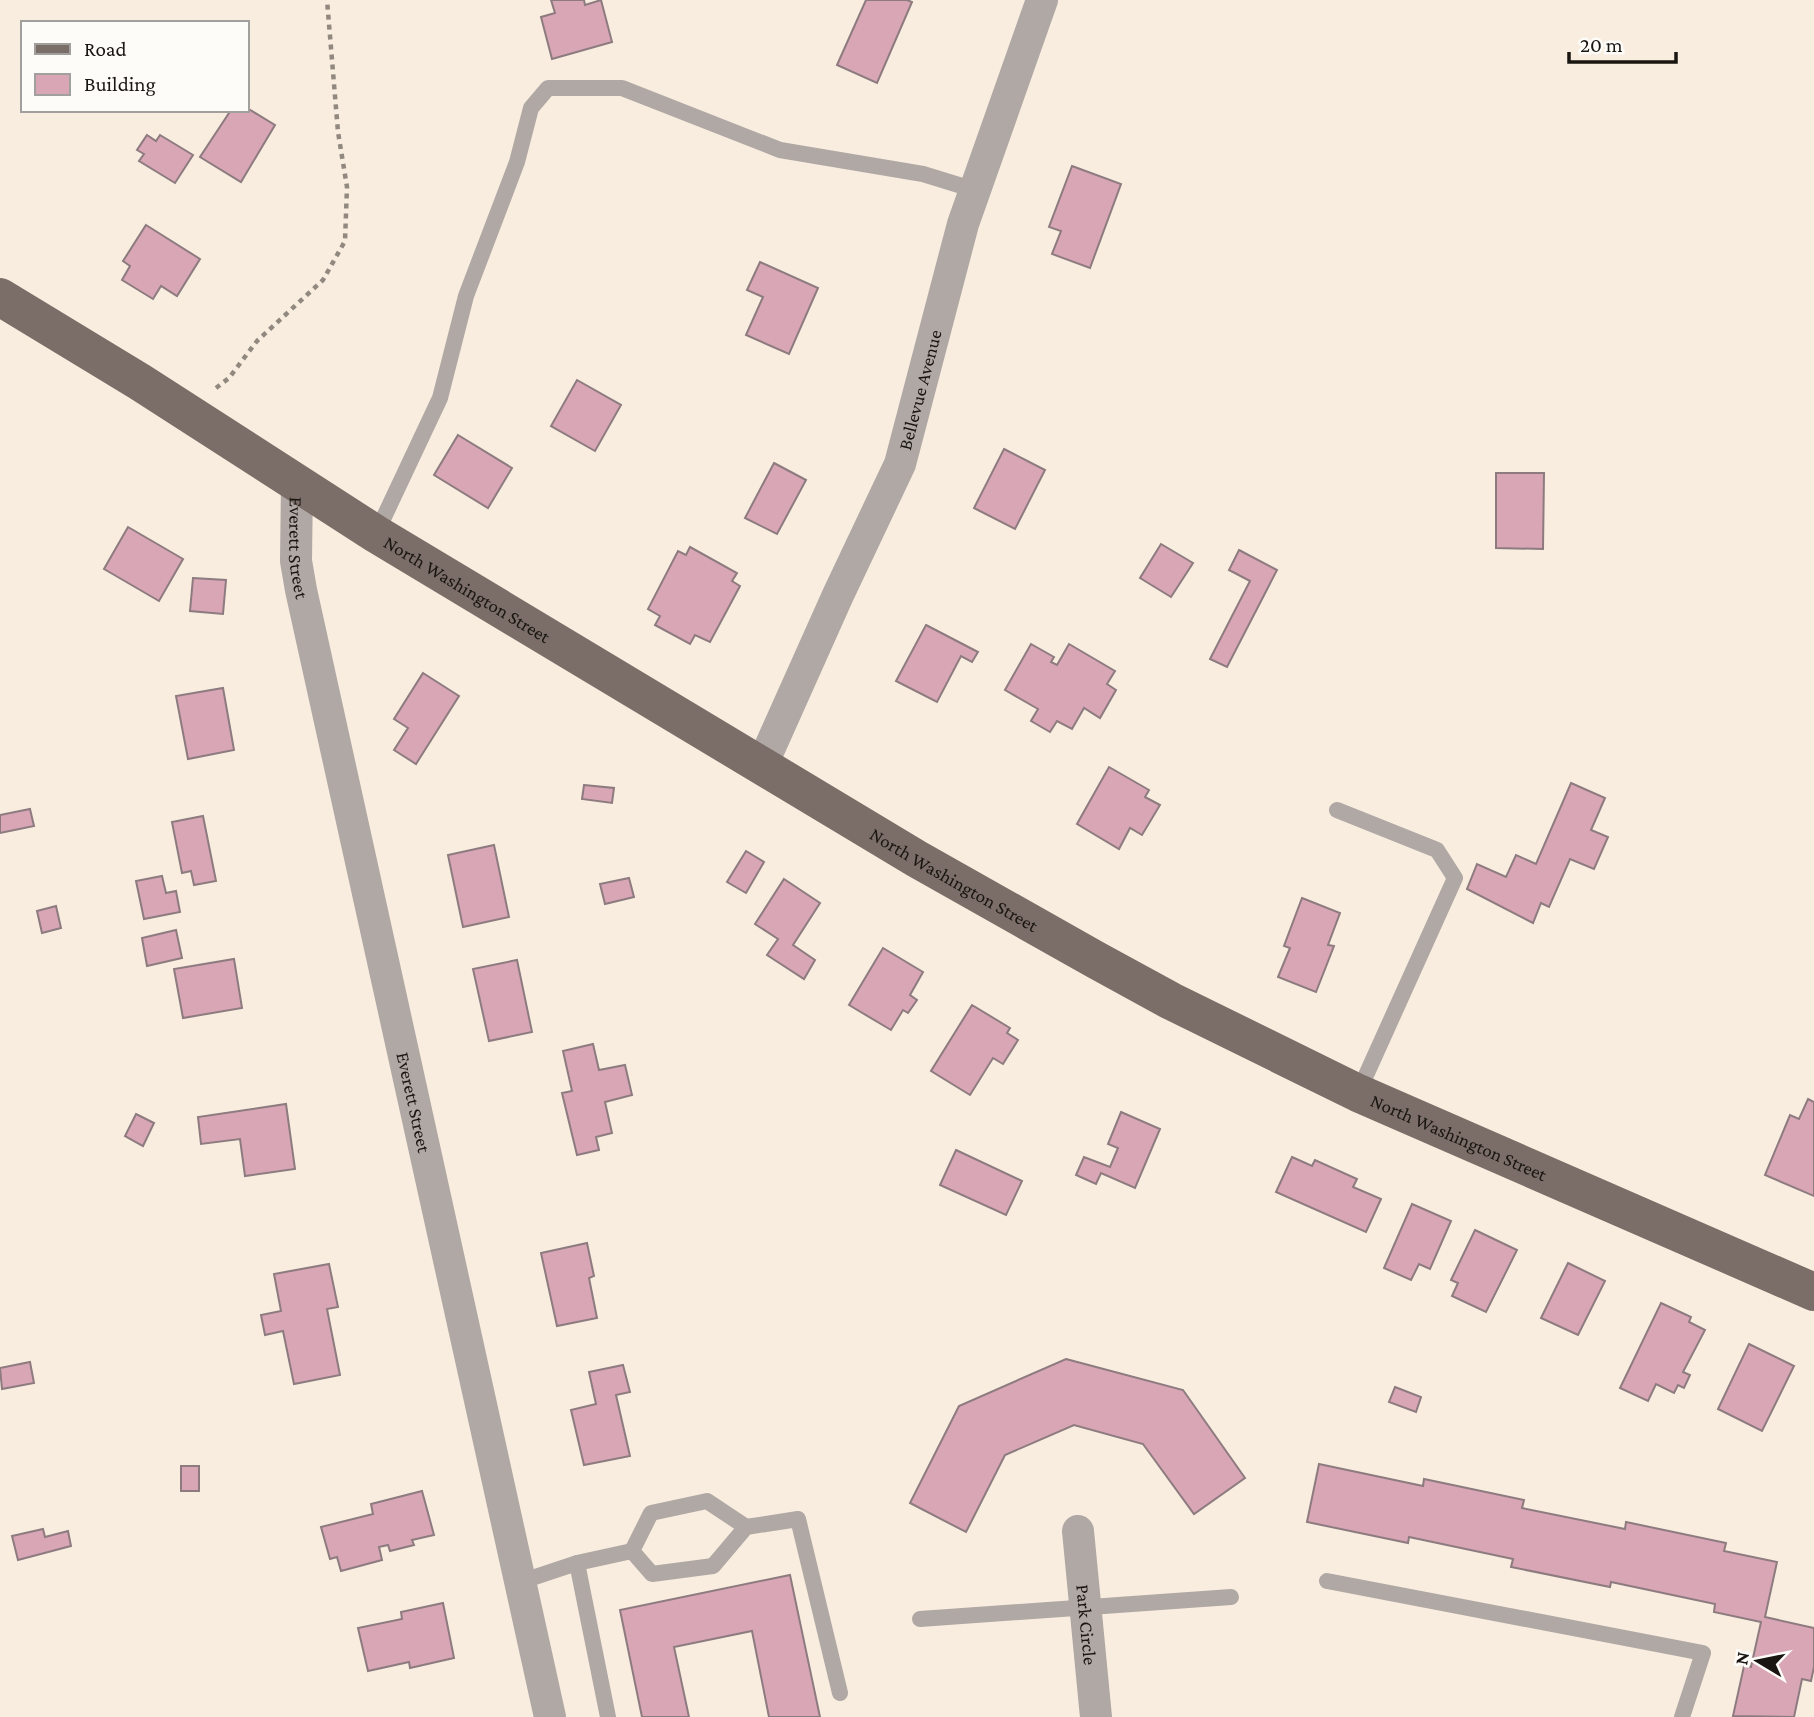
<svg xmlns="http://www.w3.org/2000/svg" width="1814" height="1717" font-family="'Crimson Pro',serif">
	<style>
		.building { fill: #d8a6b4; stroke: #8d7b80; stroke-width: 2 }
		.lines { fill: none; stroke-linecap: round; stroke-linejoin: round }
		.path { stroke: #91897f; stroke-width: 4.5; stroke-dasharray: 5 5; stroke-linecap: butt }
		.lane { stroke: #b0a8a4; stroke-width: 16 }
		.street { stroke: #b0a8a4; stroke-width: 32 }
		.primary { stroke: #7b6d67; stroke-width: 38 }
		.labels { text-anchor: middle; dominant-baseline: central; stroke-width: 6; stroke-linejoin: round; paint-order: stroke }
		.street-label { font-size: 19px; fill: #191510; stroke: #fefcf9 }
	</style>
	<rect width="100%" height="100%" fill="#f8edde"/>
	<!-- building -->
	<g class="building">
		<path d="M551,0H584L585,5L601,0L612,42L552,59L541,17L555,13Z"/>
		<path d="M866,0H907L912,2L877,83L837,65Z"/>
		<path d="M247,108L275,125L241,182L200,157L231,110H247Z"/>
		<path d="M147,135L156,141L160,135L193,155L175,183L139,161L144,154L137,150Z"/>
		<path d="M1072,166L1121,184L1090,268L1052,254L1061,231L1049,227Z"/>
		<path d="M146,225L200,259L177,296L161,286L153,299L122,280L130,266L123,261Z"/>
		<path d="M760,262L818,288L789,354L746,335L763,297L747,290Z"/>
		<path d="M577,380L621,405L595,451L551,426Z"/>
		<path d="M458,435L512,468L488,508L434,475Z"/>
		<path d="M1004,449L1045,470L1015,529L974,508Z"/>
		<path d="M774,463L806,480L777,534L745,518Z"/>
		<path d="M1496,473H1544L1543,549L1496,548Z"/>
		<path d="M128,527L183,559L159,601L104,569Z"/>
		<path d="M1161,544L1193,563L1171,597L1140,578Z"/>
		<path d="M690,547L737,573L732,581L740,586L710,642L695,635L690,644L655,625L660,616L648,609L678,551L686,555Z"/>
		<path d="M1239,550L1277,570L1227,667L1210,659L1250,581L1229,570Z"/>
		<path d="M193,578L226,580L223,614L190,611Z"/>
		<path d="M926,625L978,652L972,662L961,656L937,702L896,681Z"/>
		<path d="M1031,644L1054,657L1051,662L1057,665L1069,644L1115,671L1107,684L1116,690L1100,718L1084,708L1072,729L1057,721L1050,732L1031,721L1038,709L1005,690Z"/>
		<path d="M423,673L459,696L416,764L394,750L408,728L394,719Z"/>
		<path d="M223,688L234,750L188,759L176,696Z"/>
		<path d="M1109,767L1149,790L1145,797L1160,805L1142,835L1130,828L1119,849L1077,824Z"/>
		<path d="M1571,783L1605,798L1591,830L1608,837L1594,869L1570,859L1549,907L1541,903L1533,923L1467,889L1477,864L1506,877L1516,855L1536,864Z"/>
		<path d="M584,785L614,788L612,803L582,799Z"/>
		<path d="M30,809L34,826L0,833V815Z"/>
		<path d="M203,816L216,881L194,885L191,871L182,873L172,822Z"/>
		<path d="M494,845L509,917L463,927L448,855Z"/>
		<path d="M746,851L764,862L746,893L727,882Z"/>
		<path d="M162,876L166,893L176,891L180,912L144,919L136,881Z"/>
		<path d="M629,878L634,897L605,904L600,884Z"/>
		<path d="M784,879L820,903L793,945L815,960L804,979L767,955L778,939L755,924Z"/>
		<path d="M1302,898L1340,913L1328,945L1334,946L1316,992L1278,977L1290,948L1284,946Z"/>
		<path d="M56,906L61,928L42,933L37,911Z"/>
		<path d="M176,930L182,958L147,966L142,938Z"/>
		<path d="M883,948L923,972L910,995L917,1000L908,1013L903,1010L891,1030L849,1005Z"/>
		<path d="M234,959L242,1008L183,1018L174,969Z"/>
		<path d="M517,960L532,1032L489,1041L473,969Z"/>
		<path d="M972,1005L1010,1028L1007,1033L1018,1040L1003,1064L993,1058L970,1095L931,1071Z"/>
		<path d="M593,1044L599,1070L625,1065L632,1095L605,1102L612,1133L596,1137L599,1150L577,1155L562,1093L572,1091L563,1051Z"/>
		<path d="M1808,1099L1814,1102V1196L1765,1175L1790,1115L1799,1119Z"/>
		<path d="M286,1104L295,1169L245,1176L240,1139L201,1144L198,1117Z"/>
		<path d="M1121,1112L1160,1129L1135,1188L1101,1173L1096,1184L1076,1175L1084,1157L1110,1167L1118,1148L1108,1144Z"/>
		<path d="M136,1114L154,1123L143,1146L125,1136Z"/>
		<path d="M956,1150L1022,1181L1006,1215L940,1185Z"/>
		<path d="M1292,1157L1312,1166L1315,1160L1357,1179L1353,1187L1381,1199L1366,1232L1276,1192Z"/>
		<path d="M1412,1204L1451,1221L1430,1269L1419,1264L1411,1280L1384,1268Z"/>
		<path d="M1475,1230L1517,1250L1486,1312L1452,1296L1458,1283L1451,1280Z"/>
		<path d="M587,1243L594,1276L589,1278L597,1318L557,1326L541,1253Z"/>
		<path d="M1568,1263L1605,1281L1578,1335L1541,1318Z"/>
		<path d="M329,1264L338,1307L327,1309L340,1375L294,1384L283,1331L265,1335L261,1315L281,1311L274,1274Z"/>
		<path d="M1661,1303L1691,1317L1689,1322L1705,1330L1683,1372L1690,1375L1684,1388L1678,1385L1674,1393L1656,1384L1648,1401L1620,1388Z"/>
		<path d="M1749,1344L1794,1366L1762,1431L1718,1409Z"/>
		<path d="M1066,1359L1183,1390L1245,1478L1194,1514L1143,1444L1074,1425L1005,1455L966,1532L910,1503L959,1406Z"/>
		<path d="M30,1362L34,1383L2,1389L0,1368Z"/>
		<path d="M623,1365L630,1392L616,1395L630,1456L584,1465L571,1410L596,1404L589,1372Z"/>
		<path d="M1395,1387L1421,1397L1416,1412L1389,1402Z"/>
		<path d="M1319,1464L1423,1486L1424,1479L1524,1500L1522,1508L1625,1529L1626,1522L1726,1543L1724,1551L1777,1562L1765,1617L1814,1628V1667L1811,1681L1802,1679L1794,1717L1733,1716L1744,1666L1751,1667L1761,1622L1714,1612L1715,1604L1611,1582L1610,1587L1511,1567L1513,1559L1409,1537L1408,1543L1307,1522Z"/>
		<rect x="181" y="1466" width="18" height="25"/>
		<path d="M422,1491L434,1535L412,1540L414,1545L390,1551L388,1545L379,1547L382,1560L341,1571L337,1557L330,1559L321,1527L373,1514L371,1504Z"/>
		<path d="M43,1529L45,1537L68,1531L71,1546L18,1560L12,1536Z"/>
		<path d="M790,1575L820,1717H769L752,1631L674,1647L689,1717H642L620,1610Z"/>
		<path d="M443,1603L454,1658L410,1668L409,1662L368,1671L358,1628L402,1619L401,1612Z"/>
	</g>
	<g class="lines">
		<!-- path -->
		<path class="path" d="M216,388L229,378L257,341L323,280L345,241L347,187L338,132L327,0"/>
		<!-- lane -->
		<g class="lane">
			<path d="M376,534L440,398L466,296L517,162L531,108L548,88H622L780,150L923,174L975,190"/>
			<path d="M1337,810L1437,850L1455,878L1358,1093"/>
			<path d="M632,1551L652,1574L713,1566L746,1527L798,1519L840,1693"/>
			<path d="M632,1551L651,1513L707,1501L746,1527"/>
			<path d="M577,1563L608,1717"/>
			<path d="M1327,1581L1703,1653L1682,1717"/>
			<path d="M520,1582L577,1563L632,1551"/>
			<path d="M920,1619L1231,1597"/>
		</g>
		<!-- street -->
		<g class="street">
			<path id="s1" d="M297,483L296,561L301,590L550,1717"/>
			<path id="s2" d="M762,765L838,595L900,464L963,224L1042,0"/>
			<path id="s3" d="M1078,1531L1096,1717"/>
		</g>
		<!-- primary -->
		<path class="primary" id="s4" d="M0,297L140,382L376,534L917,859L1096,960L1171,1001L1358,1093L1814,1292"/>
	</g>
	<g class="labels">
		<!-- street labels -->
		<g class="street-label">
			<text stroke="none"><textPath href="#s2" startOffset="408">Bellevue Avenue</textPath></text>
			<text stroke="none"><textPath href="#s1" startOffset="65">Everett Street</textPath></text>
			<text stroke="none"><textPath href="#s4" startOffset="551">North Washington Street</textPath></text>
			<text stroke="none"><textPath href="#s4" startOffset="1118">North Washington Street</textPath></text>
			<text stroke="none"><textPath href="#s1" startOffset="632">Everett Street</textPath></text>
			<text stroke="none"><textPath href="#s4" startOffset="1685">North Washington Street</textPath></text>
			<text stroke="none"><textPath href="#s3" startOffset="94">Park Circle</textPath></text>
		</g>
	</g>
	<!-- legend -->
	<rect x="21" y="21" width="228" height="91" fill="#fefcf9" stroke="#a2a09c" stroke-width="2"/>
	<rect x="35" y="44" width="35" height="10" fill="#7b6d67" stroke="#a2a09c" stroke-width="2"/>
	<text x="84" y="56" font-size="21" fill="#191510">Road</text>
	<rect x="35" y="74" width="35" height="21" fill="#d8a6b4" stroke="#a2a09c" stroke-width="2"/>
	<text x="84" y="91" font-size="21" fill="#191510">Building</text>
	<!-- north arrow -->
	<g transform="translate(1758 1661) rotate(280)" stroke="#fefcf9" stroke-width="5" paint-order="stroke">
	<path d="M0-5L12 26L0 18L-12 26Z" fill="#191510"/>
	<text y="-10" font-size="19" font-weight="bold" text-anchor="middle" fill="#191510">N</text>
	</g>
	<!-- scale -->
	<path d="M1569 52v10h107v-10" fill="none" stroke="#191510" stroke-width="3.5"/>
	<text x="1580" y="52" font-size="21" fill="#191510" stroke="#fefcf9" stroke-width="5" paint-order="stroke">20 m</text>
</svg>
